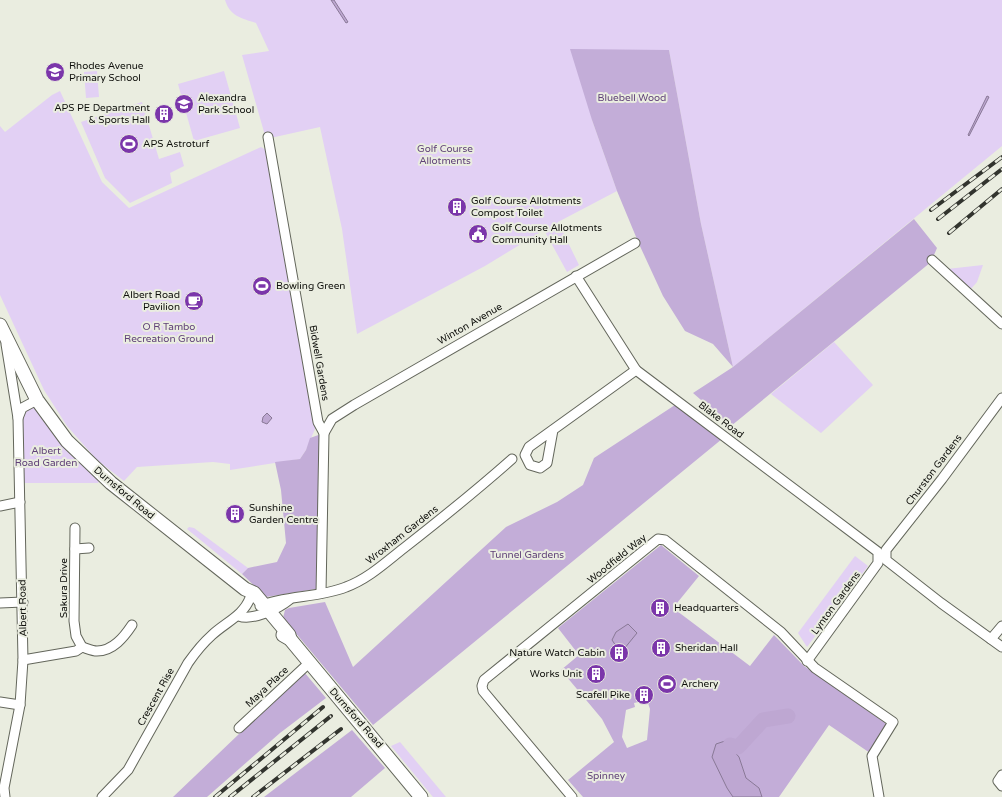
<svg xmlns="http://www.w3.org/2000/svg" width="1002" height="797" font-family="'Varela Round',sans-serif">
	<style>
		.green { fill: #e2d0f4 }
		.forest { fill: #c3add8; fill-rule: evenodd }
		.water { fill: #bea7d2; stroke: #897996 }
		.lines { fill: none; stroke-linecap: round; stroke-linejoin: round }
		.river { stroke: #bea7d2; stroke-width: 15 }
		.street-casing { stroke: #63665b; stroke-width: 11 }
		.secondary-casing { stroke: #63665b; stroke-width: 15 }
		.street { stroke: #fff; stroke-width: 9 }
		.secondary { stroke: #fff; stroke-width: 13 }
		.rail-casing { stroke: #32342e; stroke-width: 4 }
		.rail { stroke: #eaede0; stroke-width: 2.5; stroke-dasharray: 8; stroke-linecap: butt }
		.labels { text-anchor: middle; dominant-baseline: central; stroke-width: 4; stroke-linejoin: round; paint-order: stroke }
		.poi-label { font-size: 10px; fill: #0e0f0b; stroke: #eaede0; text-anchor: start }
		.park-label { font-size: 10px; fill: #604178; stroke: #eaede0 }
		.street-label { font-size: 10px; fill: #0e0f0b; stroke: #eaede0 }
	</style>
	<rect width="100%" height="100%" fill="#eaede0"/>
	<!-- green -->
	<g class="green">
		<path d="M225,0H1002V146L733,367L701,224L669,50L592,120L617,191L558,222L579,265L567,272L544,230L485,266L357,334L342,229L320,127L266,139L242,55L269,51L256,23C241,18 230,16 225,0Z"/>
		<path d="M97,71L99,97L86,98L84,72Z"/>
		<path d="M224,71L240,128L194,141L178,84Z"/>
		<path d="M60,91L102,182L129,208L261,147L264,149L270,147L318,422L306,450L300,459L230,470V464L213,462L137,467L124,481L97,460L67,426L44,390L0,295V126L5,132L52,95Z"/>
		<path d="M142,102L159,159L180,152L184,166L170,173L172,183L130,203L105,178L81,122Z"/>
		<path d="M983,265L977,282L970,290L947,269Z"/>
		<path d="M834,342L873,385L821,433L771,394Z"/>
		<path d="M37,400L103,476L98,483H20L22,408Z"/>
		<path d="M189,527L194,528L248,568L242,574L187,529Z"/>
		<path d="M855,556L868,566L807,647L798,633Z"/>
		<path d="M400,742L446,797H433L391,746Z"/>
	</g>
	<!-- forest -->
	<g class="forest">
		<path d="M570,49L669,50L701,224L733,367L914,219L937,248L931,262L731,426L693,393L733,367L713,344L685,331L663,296L639,244L617,191L592,120Z"/>
		<path d="M675,405L722,439L373,725L283,618L285,610L289,608L325,602L353,667L506,527L557,502L583,485L594,458Z"/>
		<path d="M324,433L317,585L316,589L266,597L242,574L248,568L277,562L286,543L281,490L275,462L300,459L306,450L310,438Z"/>
		<path d="M661,545L699,576L673,608L750,666L774,635L804,666L888,725L870,753L829,725L779,797H583L568,780L614,742L602,719L561,670L579,655L558,628ZM647,700L650,709L647,740L627,748L622,737L626,710L635,707L634,703Z"/>
		<path d="M304,672L326,698L280,733L207,797H173Z"/>
		<path d="M352,730L385,768L351,797H264Z"/>
	</g>
	<!-- water -->
	<g class="water">
		<path d="M331,0H334L348,22L346,23Z"/>
		<path d="M987,96L989,97L969,136L968,135Z"/>
		<path d="M267,413L272,418L267,424L262,422L263,417Z"/>
		<path d="M628,624L637,633L624,649L616,646L612,640L616,632Z"/>
		<path d="M725,741L739,757L746,778L759,788L762,797H733L727,788L712,757L716,744Z"/>
	</g>
	<g class="lines">
		<!-- river -->
		<path class="river" d="M730,745L738,747L741,744L763,720L788,716"/>
		<defs>
			<g id="street">
				<path d="M268,137L318,422L324,433L321,593"/>
				<path d="M932,260L1002,324"/>
				<path d="M576,276L636,370L878,552V563L807,661"/>
				<path d="M6,344L18,418"/>
				<path d="M1002,398L942,479L886,550V560L941,603L1002,647"/>
				<path d="M553,430L547,463L540,468L530,465L525,455L529,447L636,370"/>
				<path d="M324,433L332,419L354,405L635,243"/>
				<path d="M0,506L20,502"/>
				<path d="M75,528L74,621L76,636L82,647"/>
				<path d="M75,549L89,548"/>
				<path d="M0,603L23,602"/>
				<path d="M260,606C286,595 319,598 346,587C368,579 386,562 404,548C441,519 477,490 512,459"/>
				<path d="M239,616C252,621 278,609 289,600"/>
				<path d="M991,639L1002,626"/>
				<path d="M82,647C86,648 92,651 97,651C113,651 124,637 132,625"/>
				<path d="M23,660L76,651L82,647"/>
				<path d="M0,702L20,705"/>
				<path d="M239,728L309,663"/>
				<path d="M1002,775L998,781L1002,786"/>
				<path d="M5,797L4,788L20,705L23,660L18,418L22,408L37,400"/>
				<path d="M102,797L128,770L188,663C195,653 203,643 212,635C226,622 243,616 250,598"/>
				<path d="M572,797L483,691L482,686L484,680L658,539L665,540L781,632L815,668L893,722L872,756L879,797"/>
			</g>
			<g id="secondary">
				<path d="M0,325L37,400L67,441L111,483L245,589L254,593L289,635L290,639"/>
				<path d="M283,635L290,639L421,797"/>
			</g>
		</defs>
		<!-- street casing -->
		<use href="#street" class="street-casing"/>
		<!-- secondary casing -->
		<use href="#secondary" class="secondary-casing"/>
		<!-- street -->
		<use href="#street" class="street"/>
		<!-- secondary -->
		<use href="#secondary" class="secondary"/>
		<defs>
			<g id="rail">
				<path d="M931,210L1002,157"/>
				<path d="M938,219L1002,169"/>
				<path d="M949,233L1002,189"/>
				<path d="M215,797L323,707"/>
				<path d="M230,797L331,716"/>
				<path d="M253,797L341,729"/>
			</g>
		</defs>
		<!-- rail casing -->
		<use href="#rail" class="rail-casing"/>
		<!-- rail -->
		<use href="#rail" class="rail"/>
	</g>
	<!-- icons -->
	<defs>
		<symbol id="school-disc" viewBox="-11 -11 22 22"><circle r="9.5" fill="#7b36aa" stroke="#eaede0"/><path d="M0-5L7-2L0 1L-7-2ZM-4 1L0 2.5L4 1V4Q0 6-4 4Z" fill="#fff"/></symbol>
		<symbol id="building-disc" viewBox="-11 -11 22 22"><circle r="9.5" fill="#7b36aa" stroke="#eaede0"/><path d="M-4-6H4V6H1V3H-1V6H-4ZM-2.5-4.3h1.7v1.8h-1.7ZM.8-4.3h1.7v1.8H.8ZM-2.5-1h1.7V.8h-1.7ZM.8-1h1.7V.8H.8Z" fill="#fff"/></symbol>
		<symbol id="stadium-disc" viewBox="-11 -11 22 22"><circle r="9.5" fill="#7b36aa" stroke="#eaede0"/><path d="M0-5a6.5 5 0 1 0 0 10a6.5 5 0 1 0 0-10ZM-3.5-1.8h7v3.6h-7Z" fill="#fff"/></symbol>
		<symbol id="civic-disc" viewBox="-11 -11 22 22"><circle r="9.5" fill="#7b36aa" stroke="#eaede0"/><path d="M-.6-6.5H3V-4.5H.6V-3L4-1V1h2V6H-6V1h2V-1L-.6-3ZM-1.2 2.5V6h2.4V2.5Z" fill="#fff"/></symbol>
		<symbol id="cafe-disc" viewBox="-11 -11 22 22"><circle r="9.5" fill="#7b36aa" stroke="#eaede0"/><path d="M-5.5-4.5H6V0H3Q3 3.5 0 3.5H-2.5Q-5.5 3.5-5.5 0ZM3-3.2v2h1.7v-2ZM-6 4.5H4V6H-6Z" fill="#fff"/></symbol>
	</defs>
	<g fill-rule="evenodd">
		<use href="#school-disc" x="44" y="61" width="22" height="22"/>
		<use href="#school-disc" x="173" y="93" width="22" height="22"/>
		<use href="#building-disc" x="153" y="103" width="22" height="22"/>
		<use href="#stadium-disc" x="118" y="133" width="22" height="22"/>
		<use href="#building-disc" x="446" y="196" width="22" height="22"/>
		<use href="#civic-disc" x="467" y="223" width="22" height="22"/>
		<use href="#stadium-disc" x="251" y="275" width="22" height="22"/>
		<use href="#cafe-disc" x="183" y="290" width="22" height="22"/>
		<use href="#building-disc" x="224" y="503" width="22" height="22"/>
		<use href="#building-disc" x="649" y="597" width="22" height="22"/>
		<use href="#building-disc" x="650" y="637" width="22" height="22"/>
		<use href="#building-disc" x="608" y="642" width="22" height="22"/>
		<use href="#building-disc" x="585" y="663" width="22" height="22"/>
		<use href="#stadium-disc" x="656" y="673" width="22" height="22"/>
		<use href="#building-disc" x="633" y="684" width="22" height="22"/>
	</g>
	<g class="labels">
		<!-- poi labels -->
		<g class="poi-label">
			<text x="69" y="66">Rhodes Avenue<tspan x="69" dy="12">Primary School</tspan></text>
			<text x="198" y="98">Alexandra<tspan x="198" dy="12">Park School</tspan></text>
			<text x="150" y="108" text-anchor="end">APS PE Department<tspan x="150" dy="12">&amp; Sports Hall</tspan></text>
			<text x="143" y="144">APS Astroturf</text>
			<text x="471" y="201">Golf Course Allotments<tspan x="471" dy="12">Compost Toilet</tspan></text>
			<text x="492" y="228">Golf Course Allotments<tspan x="492" dy="12">Community Hall</tspan></text>
			<text x="276" y="286">Bowling Green</text>
			<text x="180" y="295" text-anchor="end">Albert Road<tspan x="180" dy="12">Pavilion</tspan></text>
			<text x="249" y="508">Sunshine<tspan x="249" dy="12">Garden Centre</tspan></text>
			<text x="674" y="608">Headquarters</text>
			<text x="675" y="648">Sheridan Hall</text>
			<text x="605" y="653" text-anchor="end">Nature Watch Cabin</text>
			<text x="582" y="674" text-anchor="end">Works Unit</text>
			<text x="681" y="684">Archery</text>
			<text x="630" y="695" text-anchor="end">Scafell Pike</text>
		</g>
		<!-- park labels -->
		<g class="park-label">
			<text x="632" y="98">Bluebell Wood</text>
			<text x="445" y="149">Golf Course<tspan x="445" dy="12">Allotments</tspan></text>
			<text x="169" y="327">O R Tambo<tspan x="169" dy="12">Recreation Ground</tspan></text>
			<text x="46" y="451">Albert<tspan x="46" dy="12">Road Garden</tspan></text>
			<text x="527" y="555">Tunnel Gardens</text>
			<text x="606" y="776">Spinney</text>
		</g>
		<!-- street labels -->
		<g class="street-label">
			<text transform="translate(470 324) rotate(-30)">Winton Avenue</text>
			<text transform="translate(319 363) rotate(80)">Bidwell Gardens</text>
			<text transform="translate(721 420) rotate(37)">Blake Road</text>
			<text transform="translate(934 470) rotate(-53)">Churston Gardens</text>
			<text transform="translate(124 493) rotate(40)">Durnsford Road</text>
			<text transform="translate(402 535) rotate(-38)">Wroxham Gardens</text>
			<text transform="translate(617 559) rotate(-39)">Woodfield Way</text>
			<text transform="translate(64 588) rotate(-90)">Sakura Drive</text>
			<text transform="translate(836 603) rotate(-54)">Lynton Gardens</text>
			<text transform="translate(23 608) rotate(-91)">Albert Road</text>
			<text transform="translate(267 687) rotate(-43)">Maya Place</text>
			<text transform="translate(156 697) rotate(-61)">Crescent Rise</text>
			<text transform="translate(356 718) rotate(49)">Durnsford Road</text>
		</g>
	</g>
</svg>
